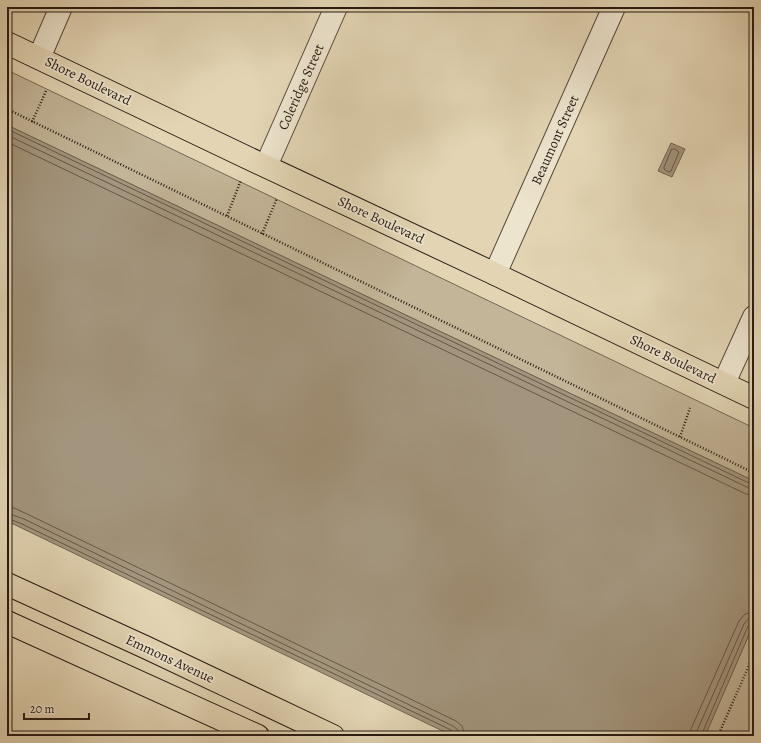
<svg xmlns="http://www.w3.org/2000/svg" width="761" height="743" font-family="Alegreya,serif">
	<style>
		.green { fill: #c3b598; stroke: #746855 }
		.water { fill: #a3957d; stroke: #716452 }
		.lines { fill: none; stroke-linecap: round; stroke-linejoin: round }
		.shore { stroke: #645848; stroke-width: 1 }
		.minor-casing { stroke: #55493a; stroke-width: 24 }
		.major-casing { stroke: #261a12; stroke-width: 24 }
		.path { stroke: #261a12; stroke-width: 2.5; stroke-dasharray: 1 2; stroke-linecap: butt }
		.minor { stroke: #ede4ce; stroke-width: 22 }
		.major { stroke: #e3d5b4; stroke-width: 22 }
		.labels { text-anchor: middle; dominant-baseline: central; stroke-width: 3.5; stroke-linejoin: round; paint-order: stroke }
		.street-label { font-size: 14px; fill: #261a12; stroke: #ede4ce }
	</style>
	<rect width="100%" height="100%" fill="#e3d5b4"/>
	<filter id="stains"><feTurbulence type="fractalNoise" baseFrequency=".005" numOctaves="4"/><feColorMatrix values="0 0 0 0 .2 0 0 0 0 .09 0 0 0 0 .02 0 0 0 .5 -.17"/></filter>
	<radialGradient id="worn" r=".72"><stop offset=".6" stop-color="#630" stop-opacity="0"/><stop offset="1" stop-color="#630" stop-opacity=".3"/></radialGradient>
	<!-- green -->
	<g class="green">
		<path d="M7,70L754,428V481L7,125Z"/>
		<path d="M754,623V736H705Z"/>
	</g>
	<!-- water -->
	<g class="water">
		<path d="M7,125L754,481V623L705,736H453L7,521Z"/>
		<path d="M671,143L685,149L672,177L658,171Z"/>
	</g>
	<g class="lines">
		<!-- shore -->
		<g class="shore">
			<path d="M7,129L751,484H754"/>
			<path d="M7,135L749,488L754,489"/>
			<path d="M7,142L746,494L754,495"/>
			<path d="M672,149H675L679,152L671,171L669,172L665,170L664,168Z"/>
			<path d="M7,507L14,508L27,514L456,721L462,726L465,736"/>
			<path d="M7,513L24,519L453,726L458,730L459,736"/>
			<path d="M7,518L22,524L451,730L453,733L454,736"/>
			<path d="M690,736L691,729L739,621L745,614L754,612"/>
			<path d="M696,736L697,731L744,624L748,619L754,618"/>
			<path d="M701,736L748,626L750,624L754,623"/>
		</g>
		<defs>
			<g id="minor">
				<path d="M39,58L61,7"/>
				<path d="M266,166L336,7"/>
				<path d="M495,274L614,7"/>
				<path d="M724,383L754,317"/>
			</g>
			<g id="major">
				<path d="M7,43L248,158L495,274L754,398"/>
				<path d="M7,584L145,647L333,736"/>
				<path d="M7,622L258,736"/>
			</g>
		</defs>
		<!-- minor casing -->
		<use href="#minor" class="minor-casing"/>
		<!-- major casing -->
		<use href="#major" class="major-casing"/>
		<!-- path -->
		<g class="path">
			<path d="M7,84L11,74"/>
			<path d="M7,109L754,473"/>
			<path d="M32,122L46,91"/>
			<path d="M227,216L241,180"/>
			<path d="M262,234L277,198"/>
			<path d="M680,437L690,408"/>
			<path d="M718,736L754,654"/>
		</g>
		<!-- minor -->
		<use href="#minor" class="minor"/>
		<!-- major -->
		<use href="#major" class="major"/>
	</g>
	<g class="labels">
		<!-- street labels -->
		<g class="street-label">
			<text transform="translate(88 81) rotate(26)">Shore Boulevard</text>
			<text transform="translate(301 87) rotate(-66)">Coleridge Street</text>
			<text transform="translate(555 140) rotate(-66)">Beaumont Street</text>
			<text transform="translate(381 220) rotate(25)">Shore Boulevard</text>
			<text transform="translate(673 359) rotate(26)">Shore Boulevard</text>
			<text transform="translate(170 659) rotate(25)">Emmons Avenue</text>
		</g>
	</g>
	<!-- margin -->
	<rect width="761" height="743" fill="none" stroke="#e3d5b4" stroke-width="24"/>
	<rect x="8" y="8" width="745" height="727" fill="none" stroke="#261a12" stroke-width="2"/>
	<rect x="12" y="12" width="737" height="719" fill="none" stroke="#261a12"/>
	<!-- scale -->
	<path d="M24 713v6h65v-6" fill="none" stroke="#261a12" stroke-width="2"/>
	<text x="30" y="713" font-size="12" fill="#261a12" stroke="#ede4ce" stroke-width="3" paint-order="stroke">20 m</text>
	<rect width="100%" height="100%" filter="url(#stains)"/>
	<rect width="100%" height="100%" fill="url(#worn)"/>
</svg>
